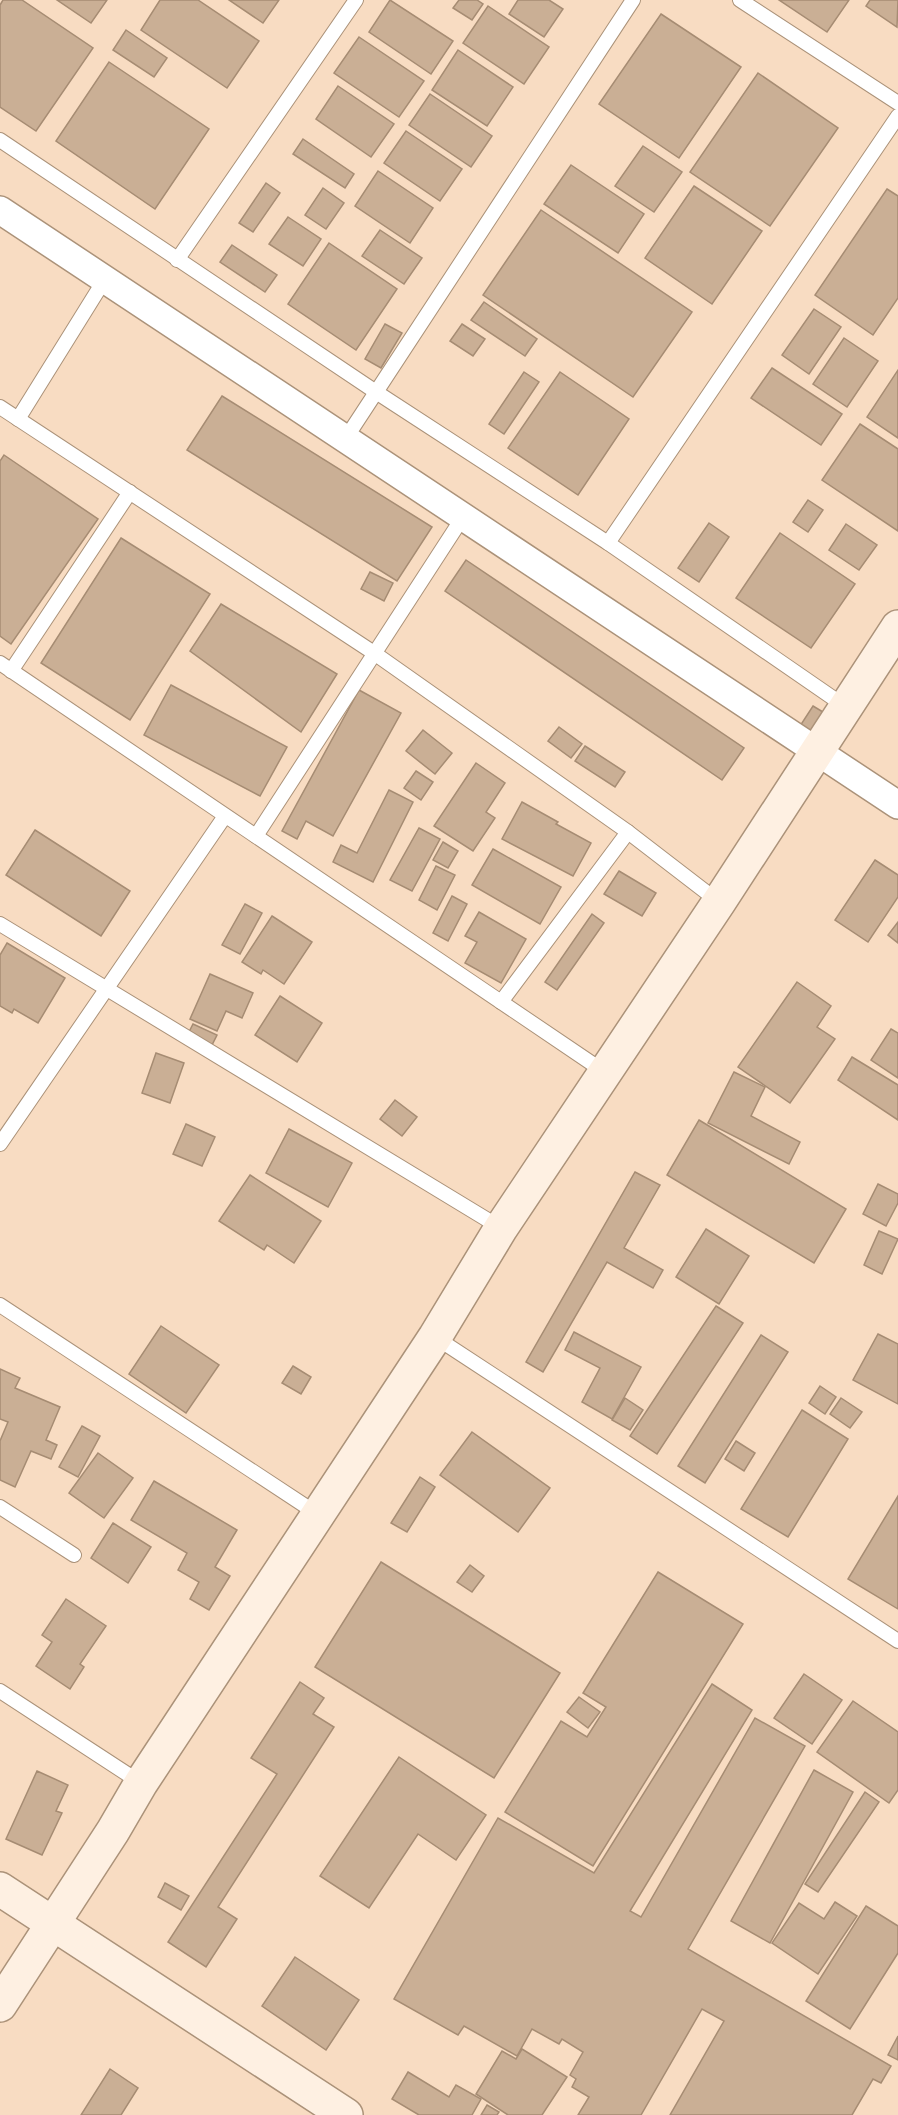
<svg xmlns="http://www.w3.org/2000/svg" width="898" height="2115" font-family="Spectral,serif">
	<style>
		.building { fill: #caaf95; stroke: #a68c73; stroke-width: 1.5 }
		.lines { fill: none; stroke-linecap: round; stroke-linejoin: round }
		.lane-casing { stroke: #ab9279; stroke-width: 16 }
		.street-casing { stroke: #ab9279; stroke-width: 30 }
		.secondary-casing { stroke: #ab9279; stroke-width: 36 }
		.lane { stroke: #fff; stroke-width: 14 }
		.street { stroke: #fff; stroke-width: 27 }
		.secondary { stroke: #fef0e2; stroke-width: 33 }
	</style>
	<rect width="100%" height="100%" fill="#f8dcc2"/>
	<!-- building -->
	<g class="building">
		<path d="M3,0H22L93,48L36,131L0,107V5Z"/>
		<path d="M57,0H107L91,23Z"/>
		<path d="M160,0H198L259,41L227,88L141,30Z"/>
		<path d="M229,0H279L263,23Z"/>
		<path d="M390,0L453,41L431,74L369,32Z"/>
		<path d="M459,0H477L483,4L472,20L453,8Z"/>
		<path d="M518,0H549L563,9L544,37L509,14Z"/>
		<path d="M779,0H849L827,32Z"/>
		<path d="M870,0H898L897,27L866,6Z"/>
		<path d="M488,6L549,47L524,84L463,43Z"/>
		<path d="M661,14L741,67L679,158L599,104Z"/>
		<path d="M126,30L167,58L154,77L113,50Z"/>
		<path d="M359,37L424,81L399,117L334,73Z"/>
		<path d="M458,50L513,87L487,126L432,90Z"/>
		<path d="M109,62L209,129L155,209L56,141Z"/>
		<path d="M758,73L838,128L770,226L690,172Z"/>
		<path d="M338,86L394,124L371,157L316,119Z"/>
		<path d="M430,94L492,136L471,167L409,125Z"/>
		<path d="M406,131L462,169L440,201L384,163Z"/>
		<path d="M303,139L354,174L345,188L293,154Z"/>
		<path d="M643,146L682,172L654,212L615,186Z"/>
		<path d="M571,165L644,214L618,253L544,204Z"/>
		<path d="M378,171L433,208L410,243L355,206Z"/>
		<path d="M266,183L280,193L253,232L239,223Z"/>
		<path d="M694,186L762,231L712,304L645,258Z"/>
		<path d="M323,188L344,203L326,229L305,215Z"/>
		<path d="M887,189L898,196V298L873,335L815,295Z"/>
		<path d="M541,210L692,312L633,397L483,295Z"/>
		<path d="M288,217L321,239L303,266L269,244Z"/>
		<path d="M380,230L422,258L404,284L362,256Z"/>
		<path d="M329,243L397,289L356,350L288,304Z"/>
		<path d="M232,245L277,275L265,292L220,262Z"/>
		<path d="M484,302L537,339L525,356L471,320Z"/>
		<path d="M814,309L841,327L809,374L782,355Z"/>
		<path d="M385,324L402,333L381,368L365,359Z"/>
		<path d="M462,324L485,339L473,356L450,341Z"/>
		<path d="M844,338L878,361L847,407L813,384Z"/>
		<path d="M772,368L842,414L821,445L751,398Z"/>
		<path d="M898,370V438L867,417Z"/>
		<path d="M524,372L539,382L504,434L489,424Z"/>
		<path d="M560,372L629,419L578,495L508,448Z"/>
		<path d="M222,396L432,527L397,581L187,450Z"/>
		<path d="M860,424L898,449V531L822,480Z"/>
		<path d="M4,455L98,519L11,644L0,636V461Z"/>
		<path d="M808,500L823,510L808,532L793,522Z"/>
		<path d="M709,523L729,537L699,582L678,568Z"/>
		<path d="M846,524L877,545L859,570L829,550Z"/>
		<path d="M780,533L855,584L811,648L736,598Z"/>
		<path d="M121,538L210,594L130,720L41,663Z"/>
		<path d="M466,560L744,748L722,780L445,591Z"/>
		<path d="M370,572L393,583L384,601L361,589Z"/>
		<path d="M221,604L337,674L301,732L190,651Z"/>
		<path d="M171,685L287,747L260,796L144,735Z"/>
		<path d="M359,690L401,713L333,836L306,821L297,839L282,831Z"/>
		<path d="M813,706L833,718L820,738L800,726Z"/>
		<path d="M559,727L582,744L571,758L548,741Z"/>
		<path d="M423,730L452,753L435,774L406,751Z"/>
		<path d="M585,746L625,772L615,787L575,761Z"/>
		<path d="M476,763L505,783L486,812L495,818L473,851L434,826Z"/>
		<path d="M416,771L433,782L421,800L404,788Z"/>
		<path d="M389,790L413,802L373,882L333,862L341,845L357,853Z"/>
		<path d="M522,802L558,822L556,824L591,843L573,876L502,839Z"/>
		<path d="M419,828L440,839L412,891L390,880Z"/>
		<path d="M35,830L130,891L101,936L6,875Z"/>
		<path d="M443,842L458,851L448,868L433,860Z"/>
		<path d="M493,849L561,887L540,924L472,885Z"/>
		<path d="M875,860L898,875V897L868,942L835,920Z"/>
		<path d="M436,866L455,875L437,910L419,900Z"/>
		<path d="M619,871L656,893L642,916L604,894Z"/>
		<path d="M452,896L467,904L448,941L433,933Z"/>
		<path d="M245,904L262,913L240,954L222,945Z"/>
		<path d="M479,912L526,939L501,983L465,963L477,942L465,936Z"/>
		<path d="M592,914L604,923L557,990L545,982Z"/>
		<path d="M272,916L312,942L284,984L263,970L261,974L242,962Z"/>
		<path d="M898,922V943L888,935Z"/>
		<path d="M7,943L65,978L38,1023L14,1009L12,1013L0,1006V955Z"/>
		<path d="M210,974L253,993L242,1018L226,1011L217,1031L190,1019Z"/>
		<path d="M797,982L831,1006L817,1027L835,1039L790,1103L738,1067Z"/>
		<path d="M280,996L322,1023L297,1062L255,1035Z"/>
		<path d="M193,1024L217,1035L211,1047L187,1036Z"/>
		<path d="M891,1029L898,1033V1078L871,1060Z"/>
		<path d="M156,1053L184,1063L170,1103L142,1093Z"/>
		<path d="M852,1057L898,1085V1120L838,1080Z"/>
		<path d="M734,1072L765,1087L751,1116L800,1142L789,1164L708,1123Z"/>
		<path d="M395,1100L417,1117L402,1136L380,1119Z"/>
		<path d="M699,1120L846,1209L814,1263L667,1175Z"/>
		<path d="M186,1124L215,1137L202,1166L173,1154Z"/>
		<path d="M289,1129L352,1163L328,1207L266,1173Z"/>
		<path d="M635,1172L660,1185L624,1248L663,1270L653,1288L607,1262L543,1372L526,1362Z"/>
		<path d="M250,1175L321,1221L294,1263L267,1245L264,1250L219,1221Z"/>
		<path d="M878,1184L898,1194V1203L886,1226L863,1214Z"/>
		<path d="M706,1229L749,1256L719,1304L676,1277Z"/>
		<path d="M879,1231L898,1239L882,1274L864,1265Z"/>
		<path d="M716,1306L743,1323L657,1454L630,1436Z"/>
		<path d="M161,1326L219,1365L186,1413L129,1374Z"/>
		<path d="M574,1332L641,1367L612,1419L582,1402L600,1368L565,1350Z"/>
		<path d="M878,1334L898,1344V1404L853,1380Z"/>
		<path d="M761,1335L788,1352L705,1483L678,1466Z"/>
		<path d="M293,1366L311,1377L301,1394L282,1383Z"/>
		<path d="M0,1369L20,1378L15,1388L60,1407L46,1440L57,1445L51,1459L31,1451L15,1487L0,1480V1441L8,1422L0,1419Z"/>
		<path d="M820,1386L836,1397L825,1414L809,1403Z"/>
		<path d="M625,1398L643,1410L630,1430L612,1420Z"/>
		<path d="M841,1398L862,1412L850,1428L830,1414Z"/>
		<path d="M802,1410L848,1439L788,1537L741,1509Z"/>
		<path d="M82,1426L100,1436L78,1477L59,1467Z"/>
		<path d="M472,1432L550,1488L518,1532L440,1475Z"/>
		<path d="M736,1441L755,1453L744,1471L725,1459Z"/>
		<path d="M98,1453L133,1478L104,1518L69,1493Z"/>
		<path d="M420,1477L435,1487L407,1532L391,1523Z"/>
		<path d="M154,1481L237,1530L215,1567L230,1576L209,1610L190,1599L199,1582L178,1570L187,1553L131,1520Z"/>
		<path d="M898,1496V1609L848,1579Z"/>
		<path d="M113,1523L151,1547L128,1583L91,1558Z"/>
		<path d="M381,1562L560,1673L494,1778L315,1667Z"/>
		<path d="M470,1565L484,1576L472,1592L457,1582Z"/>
		<path d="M658,1572L743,1624L593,1866L505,1812L561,1721L587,1737L606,1707L583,1693Z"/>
		<path d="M66,1599L106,1626L80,1664L84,1667L70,1689L36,1666L52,1642L42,1635Z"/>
		<path d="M804,1674L842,1700L812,1744L774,1718Z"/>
		<path d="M300,1682L324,1698L313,1714L334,1727L218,1907L237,1919L206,1967L168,1942L277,1774L251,1758Z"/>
		<path d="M712,1684L752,1710L630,1911L641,1917L755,1718L805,1746L688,1949L891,2066L881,2083L873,2079L852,2115H670L724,2021L702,2009L641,2115H578L589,2097L572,2087L576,2079L570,2075L583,2052L562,2039L559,2044L532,2029L517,2056L464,2026L458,2035L394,1999L498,1818L594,1873Z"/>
		<path d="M579,1697L600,1712L588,1728L567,1712Z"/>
		<path d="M853,1701L898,1732V1790L889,1803L817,1752Z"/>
		<path d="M399,1757L486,1815L456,1860L418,1834L369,1908L320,1876Z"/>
		<path d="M814,1770L853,1792L770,1943L731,1921Z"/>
		<path d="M37,1771L68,1785L56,1811L62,1813L42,1855L6,1839Z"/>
		<path d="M865,1792L879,1802L818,1892L805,1884Z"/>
		<path d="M165,1883L189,1896L181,1910L158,1897Z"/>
		<path d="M835,1902L857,1916L818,1974L772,1943L799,1903L824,1919Z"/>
		<path d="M866,1906L898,1926V1953L850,2029L806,2001Z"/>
		<path d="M295,1957L359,2000L326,2050L262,2006Z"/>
		<path d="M898,2036V2060L888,2055Z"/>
		<path d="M522,2049L567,2077L542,2115H508L476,2094L502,2051L516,2059Z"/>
		<path d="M110,2069L138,2088L121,2115H81Z"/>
		<path d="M408,2072L449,2097L456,2085L481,2099L472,2115H419L392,2099Z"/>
		<path d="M487,2105L499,2112L497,2115H481Z"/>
	</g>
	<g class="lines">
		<defs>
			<g id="lane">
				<path d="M740,0L898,103"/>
				<path d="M0,140L376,392L608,543L846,707"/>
				<path d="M177,260L356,0"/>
				<path d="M0,407L374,653L628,832L719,902"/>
				<path d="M18,419L105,279"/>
				<path d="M346,438L633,0"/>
				<path d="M608,543L898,116"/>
				<path d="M0,663L606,1073"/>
				<path d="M11,671L130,492"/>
				<path d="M256,836L463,517"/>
				<path d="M0,924L501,1228"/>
				<path d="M501,1002L628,832"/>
				<path d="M0,1144L225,816"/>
				<path d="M0,1305L319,1515"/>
				<path d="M435,1337L898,1641"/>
				<path d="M0,1507L74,1555"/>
				<path d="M0,1691L141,1783"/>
			</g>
			<path id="street" d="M0,210L898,805"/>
			<g id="secondary">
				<path d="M0,1889L346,2115"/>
				<path d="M0,2005L113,1831L141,1783L435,1337L501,1228L719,902L898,627"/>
			</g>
		</defs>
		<!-- lane casing -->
		<use href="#lane" class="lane-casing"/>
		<!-- street casing -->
		<use href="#street" class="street-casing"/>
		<!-- secondary casing -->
		<use href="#secondary" class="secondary-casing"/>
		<!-- lane -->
		<use href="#lane" class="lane"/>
		<!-- street -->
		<use href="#street" class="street"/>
		<!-- secondary -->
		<use href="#secondary" class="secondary"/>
	</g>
</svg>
